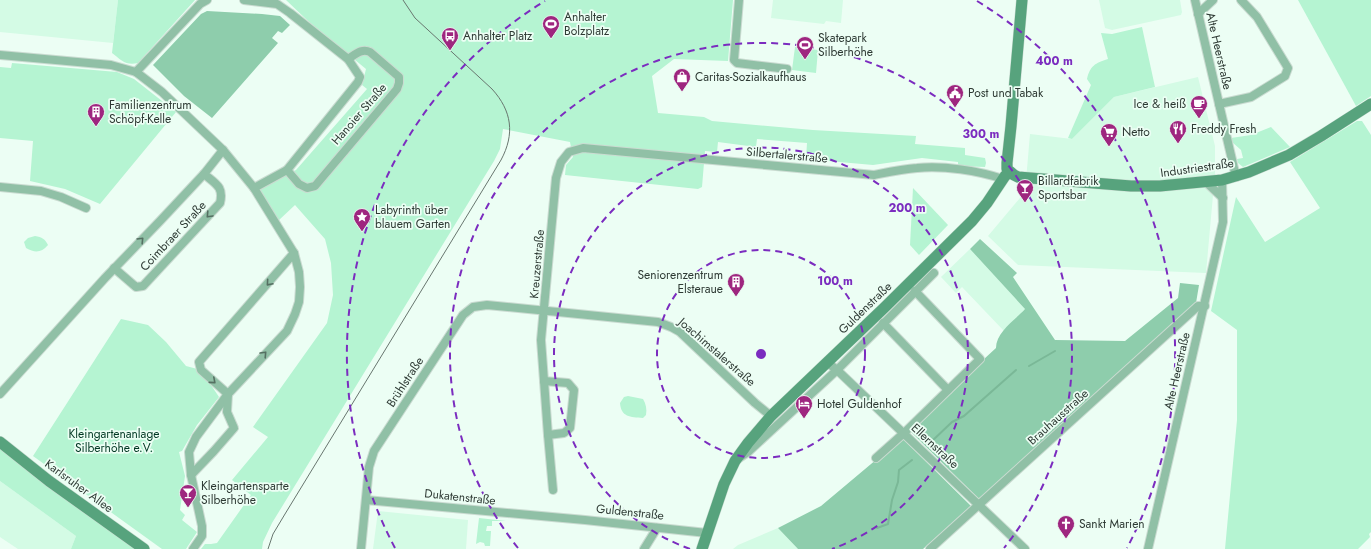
<svg xmlns="http://www.w3.org/2000/svg" width="1371" height="549" font-family="Jost,sans-serif">
	<style>
		.built { fill: #d4fbe5 }
		.green { fill: #b5f4d2 }
		.forest { fill: #8ecdac }
		.lines { fill: none; stroke-linecap: round; stroke-linejoin: round }
		.stream { stroke: #7ab897; stroke-width: 2 }
		.street-casing { stroke: #cadbd1; stroke-width: 10 }
		.secondary-casing { stroke: #cadbd1; stroke-width: 12 }
		.street { stroke: #90c0a6; stroke-width: 8 }
		.secondary { stroke: #57a37d; stroke-width: 11 }
		.tram { stroke: #68766f; stroke-width: 1 }
		.oneway { stroke: #557062 }
		.ring { fill: none; stroke: #7b2cbf; stroke-width: 2; stroke-dasharray: 7 5 }
		.labels { text-anchor: middle; dominant-baseline: central; stroke-width: 3.5; stroke-linejoin: round; paint-order: stroke }
		.poi-label { font-size: 12px; fill: #2e3a34; stroke: #ecfef4; text-anchor: start }
		.street-label { font-size: 12px; fill: #2e3a34; stroke: #ecfef4 }
		.park-label { font-size: 12px; fill: #023823; stroke: #ecfef4 }
		.centre { fill: #7b2cbf; stroke: #ecfef4; stroke-width: 2 }
		.ring-label { font-size: 12px; text-anchor: middle; font-weight: bold; fill: #7b2cbf; stroke: #ecfef4; stroke-width: 3.5; stroke-linejoin: round; paint-order: stroke }
	</style>
	<rect width="100%" height="100%" fill="#ecfef4"/>
	<!-- built -->
	<g class="built">
		<path d="M0,0H118L113,43L0,32Z"/>
		<path d="M773,0H843L841,23L826,21L824,24L771,18Z"/>
		<path d="M1099,0H1180L1182,12L1181,15L1112,30L1105,28Z"/>
		<path d="M1198,77L1215,146V173L1206,273L1018,265L988,236L1025,192L1030,134L1072,139L1114,97Z"/>
		<path d="M970,249L1025,309L1004,331L962,287L956,293L941,277Z"/>
		<path d="M0,481L76,536L71,549H18L0,537Z"/>
		<path d="M378,511L468,520L466,549H373Z"/>
		<path d="M778,528L798,549H733L738,545Z"/>
	</g>
	<!-- green -->
	<g class="green">
		<path d="M118,0H195L138,63C126,66 121,60 112,53Z"/>
		<path d="M286,0H733L728,61L674,59L652,76L658,113L704,117L712,121L813,130L916,136L915,144L965,148V155L985,158L986,163L985,167L958,166V162L922,158L873,165L806,159L807,143L757,139L756,147L718,142L717,152L705,151L702,187L698,189L565,175L566,165L573,157L570,142L503,129L500,149L494,161L272,523L263,542L262,549H201L205,544H211L217,543L251,495L232,480L268,437L253,427L327,323L333,295L331,263L325,239L295,205L278,221L258,188L296,170L367,89L362,85L366,69L308,21Z"/>
		<path d="M1298,0H1371V96L1356,106Z"/>
		<path d="M1142,27L1155,87L1114,97L1072,139L1068,138L1091,85L1087,79C1090,66 1095,63 1108,59L1101,33L1112,34Z"/>
		<path d="M795,47L818,50L816,73L792,70Z"/>
		<path d="M12,63L117,72L134,79L176,112L100,204L65,189L30,181L33,141L0,138V67L11,68Z"/>
		<path d="M1357,121H1362L1371,135V532L1369,534L1370,537L1358,549H1225L1237,420V330L1211,311L1236,197L1265,242L1320,208L1290,162Z"/>
		<path d="M1271,127L1290,147L1243,167L1238,163L1237,159L1243,158L1241,150L1232,142L1231,138L1251,135Z"/>
		<path d="M913,188L948,225L919,255L910,245Z"/>
		<path d="M35,236C42,237 45,239 48,245C41,253 35,253 26,248L24,242L28,238Z"/>
		<path d="M121,319L148,325L166,342L186,366L201,370L219,397L197,425L182,451L179,452L185,476L180,510L185,515L182,520L197,532L186,549H162L33,456Z"/>
		<path d="M628,396L643,399C646,404 647,409 646,415L643,418C630,417 621,417 620,403L624,397Z"/>
		<path d="M0,442L135,549H71L76,536L0,481Z"/>
		<path d="M479,518L506,521H492V526H487L486,531H491L490,546H485L484,543L480,542L476,544Z"/>
	</g>
	<!-- forest -->
	<g class="forest">
		<path d="M207,11L262,14L280,16L290,25L282,33L278,31L272,38L278,43L212,118L184,96L153,65L201,14Z"/>
		<path d="M980,239L1017,273L1013,277L1055,340L1125,341L1178,298L1180,283L1199,285L1196,303L979,499L908,429L996,348C996,332 1015,320 1025,309L970,249Z"/>
		<path d="M902,438L971,506L923,549H798L778,528L821,506Z"/>
	</g>
	<g class="lines">
		<!-- stream -->
		<g class="stream">
			<path d="M1029,366L1055,351"/>
			<path d="M931,442L952,422L964,416L1016,370"/>
			<path d="M877,528L888,524L892,500L898,482L899,470L912,460"/>
		</g>
		<defs>
			<g id="street">
				<path d="M244,0L277,4L290,13L348,59L360,77L358,82L287,170L254,188"/>
				<path d="M739,0L734,60L737,63L787,69"/>
				<path d="M1195,0L1236,177"/>
				<path d="M1198,14L1213,0"/>
				<path d="M0,55L111,65L136,72L162,92L223,150L254,188L294,253L299,272L300,287L299,302L295,314L287,331L228,394L196,437L189,452L191,475L202,526V536L193,549"/>
				<path d="M136,72L200,4L207,0"/>
				<path d="M1219,104L1251,97L1285,76L1288,68L1257,17L1241,0"/>
				<path d="M287,170L299,184L307,188L315,186L397,89L399,83V77L370,52C362,48 356,54 348,59"/>
				<path d="M1206,182L1223,198"/>
				<path d="M0,187L41,191L61,197L86,208"/>
				<path d="M114,268L136,287L143,286L220,203C224,187 216,184 204,174"/>
				<path d="M883,323L948,390"/>
				<path d="M828,363L837,370L1025,549"/>
				<path d="M544,381L568,383L574,390L570,428L564,433L548,435"/>
				<path d="M0,394L105,278L160,221L204,174L223,150"/>
				<path d="M228,394L201,370L199,362L294,253"/>
				<path d="M739,458L748,452L837,370L934,273"/>
				<path d="M876,458L904,433L980,359L915,291"/>
				<path d="M191,475L214,451L234,428L227,412L228,394"/>
				<path d="M553,490L548,435L541,340L556,178L561,162L569,152L583,148L874,175C889,172 903,169 917,168C943,165 979,171 1003,179"/>
				<path d="M366,500L585,520L707,533"/>
				<path d="M361,549L369,467L374,451L463,315L473,307L487,305L658,322L671,327L680,332L755,403L771,416"/>
				<path d="M644,549L657,528"/>
				<path d="M930,549L1198,306H1205"/>
				<path d="M1148,549L1223,222L1222,180"/>
			</g>
			<g id="secondary">
				<path d="M1022,0L1011,126L1007,163V169L1014,175L1018,177L1131,186H1160L1222,180L1249,172L1289,155L1321,136L1371,104"/>
				<path d="M0,442L49,481L144,549"/>
				<path d="M702,549L724,484L735,461L748,443L771,416L885,307L972,221L987,203L1005,176L1010,172"/>
			</g>
		</defs>
		<!-- street casing -->
		<use href="#street" class="street-casing"/>
		<!-- secondary casing -->
		<use href="#secondary" class="secondary-casing"/>
		<!-- street -->
		<use href="#street" class="street"/>
		<!-- secondary -->
		<use href="#secondary" class="secondary"/>
		<!-- tram -->
		<path class="tram" d="M268,549L273,534L285,514L501,160C515,134 512,111 492,89L415,18L403,0"/>
	</g>
	<!-- one-way arrows -->
	<defs><path id="oneway-chevron" d="M-2-3.5L2.5 0L-2 3.5" fill="none" stroke-width="1.6" stroke-linecap="round" stroke-linejoin="round"/></defs>
	<g class="oneway">
		<use href="#oneway-chevron" transform="translate(209 215) rotate(133)"/>
		<use href="#oneway-chevron" transform="translate(141 240) rotate(-46)"/>
		<use href="#oneway-chevron" transform="translate(269 283) rotate(131)"/>
		<use href="#oneway-chevron" transform="translate(264 354) rotate(-47)"/>
		<use href="#oneway-chevron" transform="translate(213 381) rotate(41)"/>
	</g>
	<!-- distance rings -->
	<g class="ring">
		<circle cx="761" cy="354" r="104"/>
		<path d="M690 549A207 207 0 1 1 832 549"/>
		<path d="M518 548A311 311 0 1 1 1004 548"/>
		<path d="M395 548A414 414 0 0 1 545 1M977 1A414 414 0 0 1 1127 548"/>
	</g>
	<!-- icons -->
	<defs>
		<symbol id="stadium-pin" viewBox="-11 -11 22 30"><path d="M0 17L-7.5 6A9.5 9.5 0 1 1 7.5 6Z" fill="#9e267f" stroke="#ecfef4"/><path d="M0-5a6.5 5 0 1 0 0 10a6.5 5 0 1 0 0-10ZM-3.5-1.8h7v3.6h-7Z" fill="#fff"/></symbol>
		<symbol id="bus-pin" viewBox="-11 -11 22 30"><path d="M0 17L-7.5 6A9.5 9.5 0 1 1 7.5 6Z" fill="#9e267f" stroke="#ecfef4"/><path d="M-5-6H5V4H4V6H2V4H-2V6H-4V4H-5ZM-3.5-4V0h7V-4ZM-3.5 1.2v1.5H-2V1.2ZM2 1.2v1.5H3.5V1.2Z" fill="#fff"/></symbol>
		<symbol id="shop-pin" viewBox="-11 -11 22 30"><path d="M0 17L-7.5 6A9.5 9.5 0 1 1 7.5 6Z" fill="#9e267f" stroke="#ecfef4"/><path d="M-5-2.5h2.3a2.7 3.5 0 0 1 5.4 0H5L5.5 6h-11ZM-1.5-2.5h3a1.5 2.3 0 0 0-3 0Z" fill="#fff"/></symbol>
		<symbol id="civic-pin" viewBox="-11 -11 22 30"><path d="M0 17L-7.5 6A9.5 9.5 0 1 1 7.5 6Z" fill="#9e267f" stroke="#ecfef4"/><path d="M-.6-6.5H3V-4.5H.6V-3L4-1V1h2V6H-6V1h2V-1L-.6-3ZM-1.2 2.5V6h2.4V2.5Z" fill="#fff"/></symbol>
		<symbol id="cafe-pin" viewBox="-11 -11 22 30"><path d="M0 17L-7.5 6A9.5 9.5 0 1 1 7.5 6Z" fill="#9e267f" stroke="#ecfef4"/><path d="M-5.5-4.5H6V0H3Q3 3.5 0 3.5H-2.5Q-5.5 3.5-5.5 0ZM3-3.2v2h1.7v-2ZM-6 4.5H4V6H-6Z" fill="#fff"/></symbol>
		<symbol id="building-pin" viewBox="-11 -11 22 30"><path d="M0 17L-7.5 6A9.5 9.5 0 1 1 7.5 6Z" fill="#9e267f" stroke="#ecfef4"/><path d="M-4-6H4V6H1V3H-1V6H-4ZM-2.5-4.3h1.7v1.8h-1.7ZM.8-4.3h1.7v1.8H.8ZM-2.5-1h1.7V.8h-1.7ZM.8-1h1.7V.8H.8Z" fill="#fff"/></symbol>
		<symbol id="restaurant-pin" viewBox="-11 -11 22 30"><path d="M0 17L-7.5 6A9.5 9.5 0 1 1 7.5 6Z" fill="#9e267f" stroke="#ecfef4"/><path d="M-5-6h1v4h1v-4h1v4h1v-4h1v5L-1.5 .5V6h-2V.5L-5-1ZM5-6V6H3V1.5H1.5Q1.5-4 5-6Z" fill="#fff"/></symbol>
		<symbol id="supermarket-pin" viewBox="-11 -11 22 30"><path d="M0 17L-7.5 6A9.5 9.5 0 1 1 7.5 6Z" fill="#9e267f" stroke="#ecfef4"/><path d="M-6-5.5h2.5l.6 2H6L4.5 2H-2.5L-4.4-4H-6ZM-1.5 3.2a1.3 1.3 0 1 0 .1 0ZM3 3.2a1.3 1.3 0 1 0 .1 0Z" fill="#fff"/></symbol>
		<symbol id="bar-pin" viewBox="-11 -11 22 30"><path d="M0 17L-7.5 6A9.5 9.5 0 1 1 7.5 6Z" fill="#9e267f" stroke="#ecfef4"/><path d="M-6-5H6L.8 .8V4.5H3.5V6h-7V4.5H-.8V.8Z" fill="#fff"/></symbol>
		<symbol id="sight-pin" viewBox="-11 -11 22 30"><path d="M0 17L-7.5 6A9.5 9.5 0 1 1 7.5 6Z" fill="#9e267f" stroke="#ecfef4"/><path d="M0-6L1.8-2.2L6-1.7L2.9 1.2L3.7 5.4L0 3.3L-3.7 5.4L-2.9 1.2L-6-1.7L-1.8-2.2Z" fill="#fff"/></symbol>
		<symbol id="hotel-pin" viewBox="-11 -11 22 30"><path d="M0 17L-7.5 6A9.5 9.5 0 1 1 7.5 6Z" fill="#9e267f" stroke="#ecfef4"/><path d="M-6-4.5h1.5V1H6V5H4.5V3h-9V5H-6ZM-4 0a1.8 1.8 0 1 1 3.6 0ZM.5 0V-2.5h3Q6-2.5 6 0Z" fill="#fff"/></symbol>
		<symbol id="church-pin" viewBox="-11 -11 22 30"><path d="M0 17L-7.5 6A9.5 9.5 0 1 1 7.5 6Z" fill="#9e267f" stroke="#ecfef4"/><path d="M-1.2-6h2.4v3.5h3.3v2.4h-3.3V6h-2.4V-.1h-3.3v-2.4h3.3Z" fill="#fff"/></symbol>
	</defs>
	<g fill-rule="evenodd">
		<use href="#stadium-pin" x="541" y="14" width="20" height="27"/>
		<use href="#bus-pin" x="440" y="26" width="20" height="27"/>
		<use href="#stadium-pin" x="795" y="35" width="20" height="27"/>
		<use href="#shop-pin" x="672" y="67" width="20" height="27"/>
		<use href="#civic-pin" x="945" y="83" width="20" height="27"/>
		<use href="#cafe-pin" x="1189" y="94" width="20" height="27"/>
		<use href="#building-pin" x="86" y="102" width="20" height="27"/>
		<use href="#restaurant-pin" x="1168" y="119" width="20" height="27"/>
		<use href="#supermarket-pin" x="1099" y="122" width="20" height="27"/>
		<use href="#bar-pin" x="1015" y="178" width="20" height="27"/>
		<use href="#sight-pin" x="352" y="207" width="20" height="27"/>
		<use href="#building-pin" x="726" y="272" width="20" height="27"/>
		<use href="#hotel-pin" x="794" y="394" width="20" height="27"/>
		<use href="#bar-pin" x="178" y="483" width="20" height="27"/>
		<use href="#church-pin" x="1056" y="514" width="20" height="27"/>
	</g>
	<g class="labels">
		<!-- poi labels -->
		<g class="poi-label">
			<text x="564" y="17">Anhalter<tspan x="564" dy="14">Bolzplatz</tspan></text>
			<text x="463" y="36">Anhalter Platz</text>
			<text x="818" y="38">Skatepark<tspan x="818" dy="14">Silberhöhe</tspan></text>
			<text x="695" y="77">Caritas-Sozialkaufhaus</text>
			<text x="968" y="93">Post und Tabak</text>
			<text x="1186" y="104" text-anchor="end">Ice &amp; heiß</text>
			<text x="109" y="105">Familienzentrum<tspan x="109" dy="14">Schöpf-Kelle</tspan></text>
			<text x="1191" y="129">Freddy Fresh</text>
			<text x="1122" y="132">Netto</text>
			<text x="1038" y="181">Billardfabrik<tspan x="1038" dy="14">Sportsbar</tspan></text>
			<text x="375" y="210">Labyrinth über<tspan x="375" dy="14">blauem Garten</tspan></text>
			<text x="723" y="275" text-anchor="end">Seniorenzentrum<tspan x="723" dy="14">Elsteraue</tspan></text>
			<text x="817" y="404">Hotel Guldenhof</text>
			<text x="201" y="486">Kleingartensparte<tspan x="201" dy="14">Silberhöhe</tspan></text>
			<text x="1079" y="524">Sankt Marien</text>
		</g>
		<!-- street labels -->
		<g class="street-label">
			<text transform="translate(1219 51) rotate(77)">Alte Heerstraße</text>
			<text transform="translate(359 114) rotate(-49)">Hanoier Straße</text>
			<text transform="translate(787 155) rotate(5)">Silbertalerstraße</text>
			<text transform="translate(1197 168) rotate(-8)">Industriestraße</text>
			<text transform="translate(173 236) rotate(-47)">Coimbraer Straße</text>
			<text transform="translate(537 264) rotate(-85)">Kreuzerstraße</text>
			<text transform="translate(865 308) rotate(-44)">Guldenstraße</text>
			<text transform="translate(717 352) rotate(41)">Joachimstalerstraße</text>
			<text transform="translate(1177 371) rotate(-77)">Alte Heerstraße</text>
			<text transform="translate(405 382) rotate(-57)">Brühlstraße</text>
			<text transform="translate(1058 417) rotate(-42)">Brauhausstraße</text>
			<text transform="translate(935 446) rotate(43)">Ellernstraße</text>
			<text transform="translate(79 486) rotate(36)">Karlsruher Allee</text>
			<text transform="translate(460 497) rotate(6)">Dukatenstraße</text>
			<text transform="translate(630 512) rotate(6)">Guldenstraße</text>
		</g>
		<!-- park labels -->
		<g class="park-label">
			<text x="114" y="434">Kleingartenanlage<tspan x="114" dy="14">Silberhöhe e.V.</tspan></text>
		</g>
	</g>
	<circle cx="761" cy="354" r="6" class="centre"/>
	<g class="ring-label">
		<text x="1054" y="65">400 m</text>
		<text x="981" y="138">300 m</text>
		<text x="907" y="212">200 m</text>
		<text x="835" y="285">100 m</text>
	</g>
</svg>
